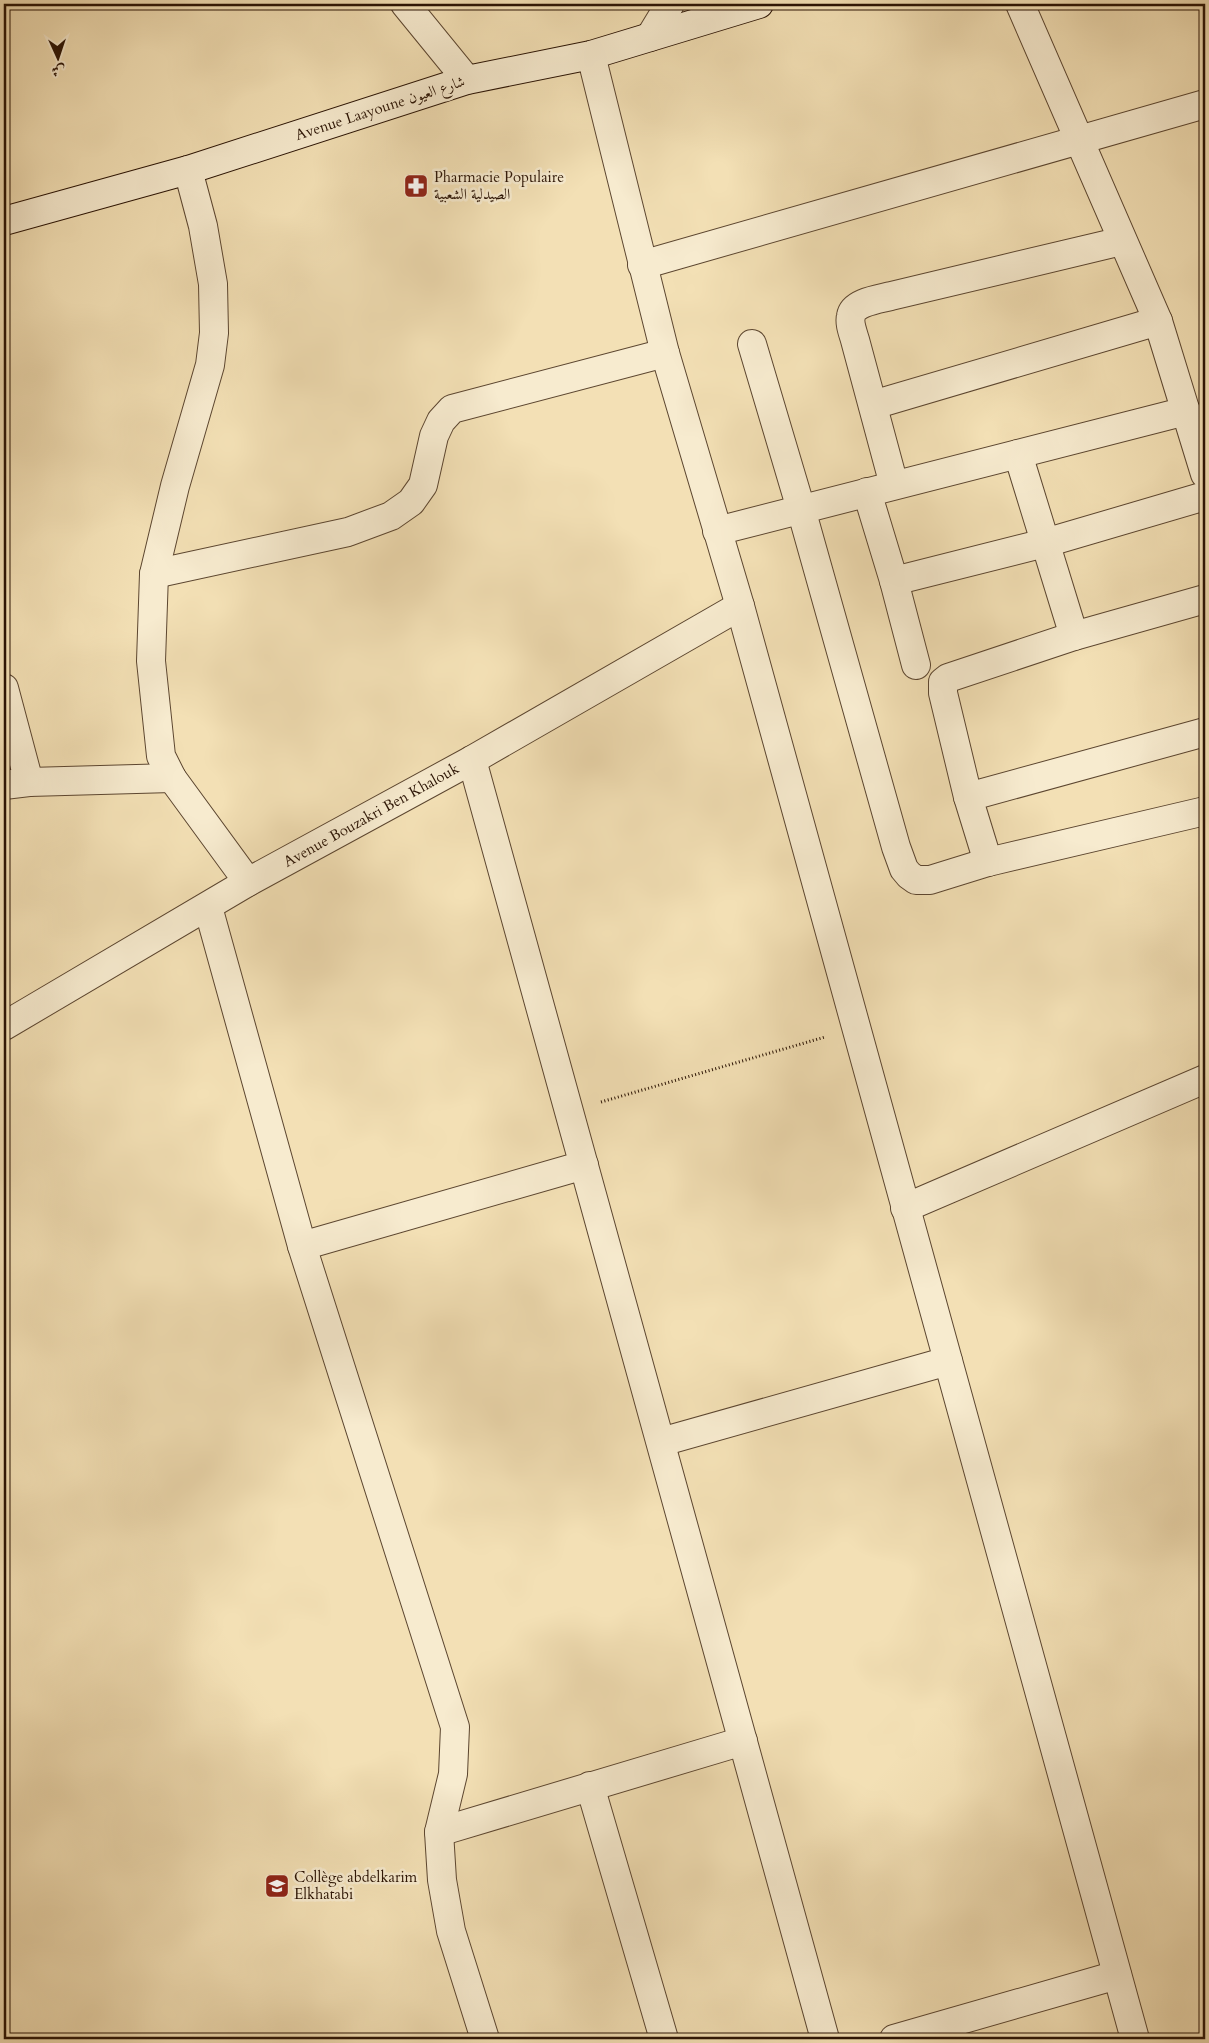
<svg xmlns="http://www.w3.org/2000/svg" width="1209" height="2043" font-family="Cardo,Amiri,serif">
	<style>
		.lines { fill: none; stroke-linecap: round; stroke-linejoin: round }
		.minor-casing { stroke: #5c4630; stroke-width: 30 }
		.tertiary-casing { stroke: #5c4630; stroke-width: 30 }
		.secondary-casing { stroke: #2a1304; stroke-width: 30 }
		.path { stroke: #2a1304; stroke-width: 3; stroke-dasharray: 1 2.5; stroke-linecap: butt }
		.minor { stroke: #f7ebcf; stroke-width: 28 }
		.tertiary { stroke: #f7ebcf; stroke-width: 28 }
		.secondary { stroke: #f7ebcf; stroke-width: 28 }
		.labels { text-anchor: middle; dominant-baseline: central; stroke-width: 5; stroke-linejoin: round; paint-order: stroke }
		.street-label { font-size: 15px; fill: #2a1304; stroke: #f7ebcf }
		.poi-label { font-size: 15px; fill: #2a1304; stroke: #f7ebcf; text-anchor: start }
	</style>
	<rect width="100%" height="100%" fill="#f3e0b5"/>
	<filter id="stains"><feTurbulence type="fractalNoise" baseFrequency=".004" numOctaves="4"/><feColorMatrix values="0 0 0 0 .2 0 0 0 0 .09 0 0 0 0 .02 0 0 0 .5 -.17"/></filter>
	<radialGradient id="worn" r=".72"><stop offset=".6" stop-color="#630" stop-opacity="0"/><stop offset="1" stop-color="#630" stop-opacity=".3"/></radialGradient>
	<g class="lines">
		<defs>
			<g id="minor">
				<path d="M405,4L467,80"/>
				<path d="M1020,4L1158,321L1205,474"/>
				<path d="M650,37L670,4"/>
				<path d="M188,170L203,226L213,284L214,333L210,365L175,486L154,574L151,661L161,756L172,778L248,882"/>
				<path d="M642,265L1205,104"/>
				<path d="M752,344L801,509L896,847L904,869L909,875L916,880H930L988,862L1205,811"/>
				<path d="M873,405L1158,321"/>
				<path d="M1018,454L1074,636"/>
				<path d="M894,485L855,340C853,333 849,323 851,316C853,302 880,299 891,296L1122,241"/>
				<path d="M867,492L894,581L916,665"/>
				<path d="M717,531L1186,411"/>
				<path d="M154,574L348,532L391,516L411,502L423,485L434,436L441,421L452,409L665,353"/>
				<path d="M894,581L1045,543L1205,496"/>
				<path d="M4,688L29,782"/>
				<path d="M472,760L825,2039"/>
				<path d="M4,785L29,782L172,778"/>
				<path d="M968,797L1205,732"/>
				<path d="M988,862L968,797L943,693V682L948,678L1074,636L1205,599"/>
				<path d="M208,907L302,1246L455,1727L453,1774L439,1832L442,1880L451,1931L485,2039"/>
				<path d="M905,1208L1205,1079"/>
				<path d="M302,1246L584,1165"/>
				<path d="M661,1442L948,1361"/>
				<path d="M590,1786L664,2039"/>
				<path d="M439,1832L743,1741"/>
				<path d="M894,2039L1117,1975"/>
			</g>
			<g id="tertiary">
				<path d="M591,55L665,353L740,606L1135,2039"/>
				<path d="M4,1026L248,882L472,760L740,606"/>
			</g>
			<path id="secondary" d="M4,221L188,170L467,80L591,55L759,4"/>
		</defs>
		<!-- minor casing -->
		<use href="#minor" class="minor-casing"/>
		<!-- tertiary casing -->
		<use href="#tertiary" class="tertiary-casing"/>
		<!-- secondary casing -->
		<use href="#secondary" class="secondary-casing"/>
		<!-- path -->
		<path class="path" d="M601,1102L825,1037"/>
		<!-- minor -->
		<use href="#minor" class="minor"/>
		<!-- tertiary -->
		<use href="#tertiary" class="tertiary"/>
		<!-- secondary -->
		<use href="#secondary" class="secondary"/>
	</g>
	<!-- icons -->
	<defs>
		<symbol id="pharmacy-square" viewBox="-11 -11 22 22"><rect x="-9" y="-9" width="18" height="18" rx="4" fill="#8f2418" stroke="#f7ebcf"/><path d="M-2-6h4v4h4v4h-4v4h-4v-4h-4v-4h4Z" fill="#fff"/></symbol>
		<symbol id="university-square" viewBox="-11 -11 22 22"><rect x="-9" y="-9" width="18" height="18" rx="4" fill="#8f2418" stroke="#f7ebcf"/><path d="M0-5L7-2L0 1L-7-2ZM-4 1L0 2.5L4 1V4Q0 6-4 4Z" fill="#fff"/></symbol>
	</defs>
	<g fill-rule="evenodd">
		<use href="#pharmacy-square" x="402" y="172" width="28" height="28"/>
		<use href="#university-square" x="263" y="1872" width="28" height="28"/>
	</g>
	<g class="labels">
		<!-- street labels -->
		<g class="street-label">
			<text transform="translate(380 108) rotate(-18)">Avenue Laayoune شارع العيون</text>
			<text transform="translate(371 815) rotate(-29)">Avenue Bouzakri Ben Khalouk</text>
		</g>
		<!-- poi labels -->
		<g class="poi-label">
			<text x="434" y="177">Pharmacie Populaire<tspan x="434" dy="17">الصيدلية الشعبية</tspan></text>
			<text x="294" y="1877">Collège abdelkarim<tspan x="294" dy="17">Elkhatabi</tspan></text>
		</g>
	</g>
	<!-- margin -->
	<rect width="1209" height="2043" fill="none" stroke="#f3e0b5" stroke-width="20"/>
	<rect x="5" y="5" width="1199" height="2033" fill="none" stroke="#2a1304" stroke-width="2.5"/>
	<rect x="10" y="10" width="1189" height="2023" fill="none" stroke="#2a1304"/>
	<!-- north arrow -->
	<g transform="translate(58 58) rotate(177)" stroke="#f7ebcf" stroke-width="4" paint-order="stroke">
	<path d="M0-4L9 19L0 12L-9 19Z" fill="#2a1304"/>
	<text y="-8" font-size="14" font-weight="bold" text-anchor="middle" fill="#2a1304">ش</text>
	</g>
	<rect width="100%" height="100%" filter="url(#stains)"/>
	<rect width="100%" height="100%" fill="url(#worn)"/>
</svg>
